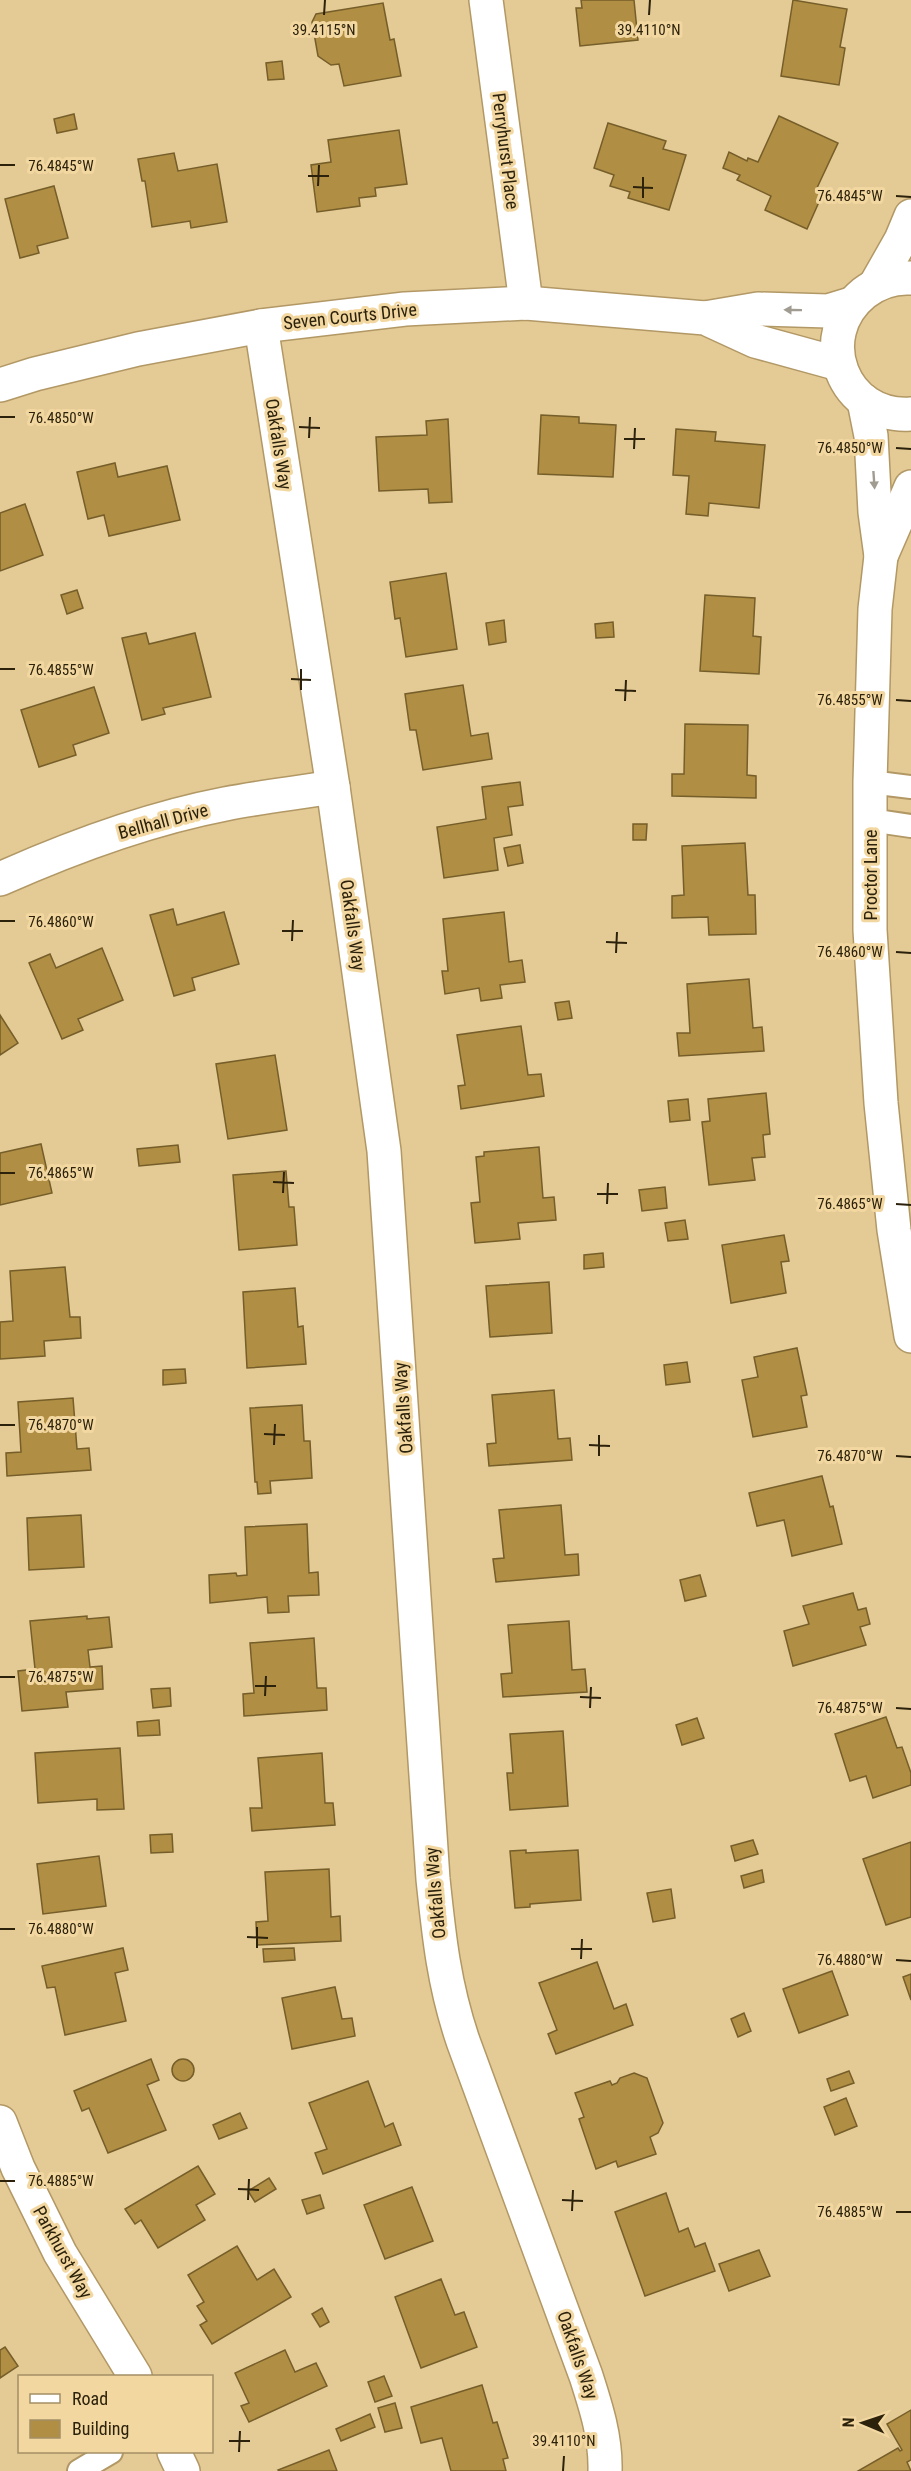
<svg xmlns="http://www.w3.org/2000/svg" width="911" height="2471" font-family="'Roboto Condensed',sans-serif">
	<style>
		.building { fill: #b08e43; stroke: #755e2a; stroke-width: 1.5 }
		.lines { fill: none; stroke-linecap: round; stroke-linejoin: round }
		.service-casing { stroke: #b29865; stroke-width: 26 }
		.minor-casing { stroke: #b29865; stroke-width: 36 }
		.tertiary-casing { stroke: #b29865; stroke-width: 36 }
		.service { stroke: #fff; stroke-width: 22 }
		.minor { stroke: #fff; stroke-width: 33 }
		.tertiary { stroke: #fff; stroke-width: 33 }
		.oneway { fill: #a09c92 }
		.ticks { fill: none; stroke: #2c220c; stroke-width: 2 }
		.labels { text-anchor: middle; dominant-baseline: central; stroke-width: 6; stroke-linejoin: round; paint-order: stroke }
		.street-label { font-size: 18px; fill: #2c220c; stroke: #f2d7a1 }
		.ticks-label { font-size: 15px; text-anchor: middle; fill: #2c220c; stroke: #f2d7a1; stroke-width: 6; stroke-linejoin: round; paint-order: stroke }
	</style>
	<rect width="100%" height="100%" fill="#e4ca95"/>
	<!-- building -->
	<g class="building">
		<path d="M581,0H634L638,40L580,46L576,8H582Z"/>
		<path d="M793,0L847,9L840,47L845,48L839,85L781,76Z"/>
		<path d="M383,3L390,40L394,39L401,76L344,86L339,64L331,65L318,56L312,22L316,14Z"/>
		<path d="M282,61L284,79L268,80L266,63Z"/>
		<path d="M74,114L77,129L57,133L54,119Z"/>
		<path d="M779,116L838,143L816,190L823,193L807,229L765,210L771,196L737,180L740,175L723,168L729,152L747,161L748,158L758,162Z"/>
		<path d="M608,123L666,141L663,149L686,155L669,210L628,198L630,192L610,186L614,175L594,168Z"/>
		<path d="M399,130L407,184L375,188L376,196L359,198L360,206L317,212L311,165L331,162L328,140Z"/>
		<path d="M174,153L178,171L217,164L227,222L191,228L190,221L152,227L145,181H142L138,159Z"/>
		<path d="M54,186L68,238L37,246L39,253L20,258L5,199Z"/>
		<path d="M541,415L579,417V423L616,425L613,477L538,474Z"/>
		<path d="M448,419L452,502L429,503L428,489L379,491L376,437L427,435L426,421Z"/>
		<path d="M676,429L716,432L715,441L765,445L759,508L709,503L708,516L686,514L689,476L673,475Z"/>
		<path d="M115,463L118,477L167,466L180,520L109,536L104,515L88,519L77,472Z"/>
		<path d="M25,504L43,555L0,571V513Z"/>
		<path d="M446,573L457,649L406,657L400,618L395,619L390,582Z"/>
		<path d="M77,590L83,608L67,614L61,595Z"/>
		<path d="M705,595L755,598L753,636L761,637L759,674L700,671Z"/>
		<path d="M504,620L506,642L489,645L486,623Z"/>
		<path d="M613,622L614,637L596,638L595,624Z"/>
		<path d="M146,633L149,644L195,633L211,697L163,708L165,714L142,720L122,638Z"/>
		<path d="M463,685L471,736L488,733L492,759L423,770L416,730H410L405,694Z"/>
		<path d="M94,687L109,733L73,745L76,755L39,767L21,710Z"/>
		<path d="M685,724L748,725L747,775L756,776V798L672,796V774H684Z"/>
		<path d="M520,782L523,805L508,807L512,835L494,838L498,870L444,878L437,827L486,819L482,787Z"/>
		<path d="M633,824H647L646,840H633Z"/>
		<path d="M745,843L748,895H755L756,934L709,935L708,917L672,918V896L684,895L682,846Z"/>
		<path d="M520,845L523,863L508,866L504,848Z"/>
		<path d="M173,909L177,925L224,912L239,964L192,978L195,990L174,996L150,915Z"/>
		<path d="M504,912L509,962L522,960L525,982L500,985L502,998L481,1001L479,988L445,994L442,971H448L443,919Z"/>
		<path d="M102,948L123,1000L78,1019L83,1030L62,1039L29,963L50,954L56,968Z"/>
		<path d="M749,979L753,1028L762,1027L764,1051L679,1056L677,1033H690L687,984Z"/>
		<path d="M569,1001L572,1018L558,1020L555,1003Z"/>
		<path d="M0,1015L18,1043L0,1055Z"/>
		<path d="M521,1026L528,1075L541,1074L544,1096L461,1109L458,1086L465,1085L457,1035Z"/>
		<path d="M275,1055L287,1130L228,1139L216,1064Z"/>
		<path d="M766,1093L770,1134L763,1135L765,1157L752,1158L755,1180L709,1185L702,1122L710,1121L708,1099Z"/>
		<path d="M688,1099L690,1120L670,1122L668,1101Z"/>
		<path d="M41,1144L52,1193L0,1205V1153Z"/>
		<path d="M178,1145L180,1162L139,1166L137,1149Z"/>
		<path d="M539,1147L543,1198L554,1197L556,1220L518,1223L520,1239L475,1243L471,1203L480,1202L476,1157L484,1156V1152Z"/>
		<path d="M286,1171L289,1207H294L297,1245L239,1250L233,1175Z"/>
		<path d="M665,1187L667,1208L642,1211L639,1190Z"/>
		<path d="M685,1220L688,1239L668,1241L665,1223Z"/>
		<path d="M784,1235L789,1261L781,1262L786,1293L731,1303L722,1245Z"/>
		<path d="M603,1253L604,1267L584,1269V1255Z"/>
		<path d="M65,1267L70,1317H80L81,1338L44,1341L45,1356L0,1359V1322L13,1321L10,1271Z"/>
		<path d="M549,1282L552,1333L490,1337L486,1286Z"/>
		<path d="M295,1288L298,1327L303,1326L306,1364L247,1368L243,1292Z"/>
		<path d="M797,1348L807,1395L801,1396L807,1427L753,1437L742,1380L758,1377L754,1357Z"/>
		<path d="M687,1362L690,1382L666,1385L664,1365Z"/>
		<path d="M185,1369L186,1383L163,1385V1370Z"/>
		<path d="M554,1390L558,1439L570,1438L572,1460L489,1466L487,1444L496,1443L492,1395Z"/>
		<path d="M73,1398L77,1449L89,1448L91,1470L7,1476L6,1453L21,1452L18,1402Z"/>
		<path d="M302,1405L304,1441H310L312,1478L270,1481L271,1493L258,1494L257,1482H255L250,1408Z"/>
		<path d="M822,1476L830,1507L833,1506L842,1544L792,1556L784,1520L757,1526L749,1493Z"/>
		<path d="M561,1505L565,1555L578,1554L579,1575L496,1582L493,1559L504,1558L499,1510Z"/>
		<path d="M81,1515L84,1567L29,1570L27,1518Z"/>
		<path d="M307,1524L309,1573L318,1572L319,1595L288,1596L289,1612L268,1613L267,1597L210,1603L209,1575L236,1573L237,1576L247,1575L245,1527Z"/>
		<path d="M700,1575L706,1596L685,1601L680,1580Z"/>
		<path d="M853,1593L858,1610L866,1608L870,1624L860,1627L866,1645L793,1666L784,1631L809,1624L803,1606Z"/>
		<path d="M87,1616V1619L109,1617L112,1647L88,1650L90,1667L102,1666L103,1689L66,1692L68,1707L22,1711L18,1671L35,1669L30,1621Z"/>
		<path d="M569,1621L572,1670L585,1669L587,1692L503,1697L501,1674L512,1673L508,1625Z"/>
		<path d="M314,1638L317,1688H326L327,1710L244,1716L243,1694L254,1693L250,1643Z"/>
		<path d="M170,1688L171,1706L153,1708L151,1689Z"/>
		<path d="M886,1717L897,1748L902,1747L911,1773V1785L873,1798L866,1776L850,1781L835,1734Z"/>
		<path d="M697,1718L704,1738L682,1745L676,1725Z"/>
		<path d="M159,1720L160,1735L138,1736L137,1722Z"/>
		<path d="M563,1731L568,1806L510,1810L507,1773H513L510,1734Z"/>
		<path d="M120,1748L124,1809L97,1810V1799L38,1803L35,1753Z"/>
		<path d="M322,1753L325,1803H333L335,1825L252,1831L250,1808H262L258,1758Z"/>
		<path d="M172,1834L173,1852L151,1853L150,1835Z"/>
		<path d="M753,1840L758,1854L735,1861L731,1846Z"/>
		<path d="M911,1842V1917L886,1925L863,1859Z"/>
		<path d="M526,1850V1853L578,1850L581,1900L530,1904V1907L515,1908L510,1851Z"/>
		<path d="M99,1856L106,1906L43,1914L37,1864Z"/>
		<path d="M329,1869L331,1917L340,1916L341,1941L257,1945L256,1922L268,1921L265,1872Z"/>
		<path d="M762,1870L764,1882L744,1888L741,1876Z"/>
		<path d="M671,1889L675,1918L653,1922L647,1893Z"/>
		<path d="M123,1948L128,1970L115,1973L126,2021L65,2035L55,1987L47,1988L42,1966Z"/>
		<path d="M294,1948L295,1960L264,1962L263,1949Z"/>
		<path d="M597,1962L614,2009L626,2004L633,2025L556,2054L548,2034L557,2030L539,1983Z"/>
		<path d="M832,1971L848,2015L799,2033L783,1989Z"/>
		<path d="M911,1974V2000L903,1977Z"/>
		<path d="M335,1987L342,2019L352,2018L355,2036L292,2049L282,1998Z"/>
		<path d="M744,2013L751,2031L738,2037L731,2019Z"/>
		<path d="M151,2059L159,2080L147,2085L166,2130L108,2153L89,2108L82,2111L74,2091Z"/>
		<circle cx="183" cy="2070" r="11"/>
		<path d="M849,2071L854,2083L831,2091L827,2079Z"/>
		<path d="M634,2073L647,2078L663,2123L658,2133L650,2137L656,2154L618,2167L616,2161L596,2169L579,2119L584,2117L575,2093L610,2081L612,2085L617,2083L620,2078Z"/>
		<path d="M368,2081L385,2127L393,2123L401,2145L323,2174L315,2153L327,2149L309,2103Z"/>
		<path d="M846,2098L857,2126L835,2135L824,2107Z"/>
		<path d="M240,2113L247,2128L219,2139L213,2125Z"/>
		<path d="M198,2166L215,2194L196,2205L205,2220L158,2248L141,2220L135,2224L125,2209Z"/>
		<path d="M269,2178L276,2189L255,2202L248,2191Z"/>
		<path d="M412,2187L433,2241L385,2259L364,2205Z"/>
		<path d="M666,2193L679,2232L688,2228L695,2247L705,2243L715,2271L645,2296L615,2212Z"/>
		<path d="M320,2195L324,2208L307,2214L302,2200Z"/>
		<path d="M237,2246L257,2280L274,2269L291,2297L212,2344L200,2325L207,2321L197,2306L204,2302L188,2275Z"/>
		<path d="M759,2250L770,2276L729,2291L719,2264Z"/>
		<path d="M441,2279L455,2315L464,2312L477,2347L421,2368L395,2297Z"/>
		<path d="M322,2308L329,2322L320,2327L312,2314Z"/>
		<path d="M5,2347L18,2366L0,2378V2350Z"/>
		<path d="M285,2350L295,2372L316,2363L327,2386L249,2422L241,2406L249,2403L235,2373Z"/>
		<path d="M384,2376L392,2396L375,2402L368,2382Z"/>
		<path d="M482,2385L493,2423L497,2422L508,2458L503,2459L506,2471H451L442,2438L421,2443L411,2407Z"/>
		<path d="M395,2403L402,2428L385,2432L378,2408Z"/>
		<path d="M911,2410V2460L907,2462L911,2471H858L898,2448L900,2451L902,2450L887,2424Z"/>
		<path d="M370,2414L375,2427L341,2441L336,2429Z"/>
		<path d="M329,2450L337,2471H279L278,2470Z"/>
	</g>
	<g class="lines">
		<defs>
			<g id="service">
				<path d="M870,782L911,787"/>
				<path d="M870,820L911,826"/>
				<path d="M79,2471L111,2452"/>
			</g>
			<g id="minor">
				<path d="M486,0L526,303"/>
				<path d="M876,284L901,240L911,216"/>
				<path d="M261,326L333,787L384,1151L433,1879C439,1937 444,1985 463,2041L586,2376C596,2407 606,2438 605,2471"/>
				<path d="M864,401L871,436L875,512L881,556L875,609L870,782V930L881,1103L894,1230L911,1336"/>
				<path d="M881,556L911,487"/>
				<path d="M0,879C72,847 147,819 225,804C260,797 297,793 333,787"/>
				<path d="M0,2122L18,2168L60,2253L135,2376"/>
				<path d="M174,2452L183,2471"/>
			</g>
			<g id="tertiary">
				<path d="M911,278C893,277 878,282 864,293C811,336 843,419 911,414"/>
				<path d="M705,318L758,309L828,311L851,304"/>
				<path d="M0,385L35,374L138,349L261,326L405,309L526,303L705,318L755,341L839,364"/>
			</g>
		</defs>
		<!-- service casing -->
		<use href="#service" class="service-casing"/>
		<!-- minor casing -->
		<use href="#minor" class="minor-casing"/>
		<!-- tertiary casing -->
		<use href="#tertiary" class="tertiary-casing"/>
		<!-- service -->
		<use href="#service" class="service"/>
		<!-- minor -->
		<use href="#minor" class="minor"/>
		<!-- tertiary -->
		<use href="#tertiary" class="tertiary"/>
	</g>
	<!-- one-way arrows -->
	<defs><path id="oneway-solid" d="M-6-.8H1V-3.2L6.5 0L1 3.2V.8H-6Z" transform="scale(1.5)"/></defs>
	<g class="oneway">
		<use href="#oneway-solid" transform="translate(793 310) rotate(-179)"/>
		<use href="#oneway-solid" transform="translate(874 480) rotate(86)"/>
	</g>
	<!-- ticks -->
	<path class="ticks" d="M324,15L325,0M649,15L650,0M0,165H15M308,176H329M318,186L319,165M633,187L653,188M896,196L911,197M643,198V177M0,417H15M299,427L320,428M309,438L310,417M624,439H645M896,448L911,449M634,449L635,428M0,669H15M291,679L311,680M301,690V669M615,690L636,691M896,700L911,701M625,701L626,680M0,921H15M282,931H303M292,941L293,920M606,942L627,943M896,952L911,953M616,953L617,932M0,1173H15M273,1182L294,1183M283,1193L284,1172M597,1194H618M607,1204L608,1183M896,1204L911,1205M0,1425H15M264,1434L285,1435M274,1445L275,1424M589,1445L610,1446M599,1456V1435M896,1456L911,1457M0,1677H15M255,1686H276M265,1696L266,1676M580,1697L601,1698M590,1708L591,1687M896,1708L911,1709M0,1929H15M247,1937L268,1938M257,1948V1927M571,1949H592M581,1959L582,1939M896,1960L911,1961M0,2181H15M238,2189L259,2190M248,2200L249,2179M562,2200L583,2201M572,2211L573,2190M896,2212H911M229,2441H250M239,2452L240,2431M563,2471L564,2456"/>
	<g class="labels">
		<!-- street labels -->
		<g class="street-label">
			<text transform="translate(506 151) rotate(83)">Perryhurst Place</text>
			<text transform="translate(350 316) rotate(-6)">Seven Courts Drive</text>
			<text transform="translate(279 444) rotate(81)">Oakfalls Way</text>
			<text transform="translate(163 821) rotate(-15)">Bellhall Drive</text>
			<text transform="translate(870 875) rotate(-90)">Proctor Lane</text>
			<text transform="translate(353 925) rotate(82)">Oakfalls Way</text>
			<text transform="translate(403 1408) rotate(-94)">Oakfalls Way</text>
			<text transform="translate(435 1893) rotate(-95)">Oakfalls Way</text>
			<text transform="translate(63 2252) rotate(61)">Parkhurst Way</text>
			<text transform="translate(578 2355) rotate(71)">Oakfalls Way</text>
		</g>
	</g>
	<g class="ticks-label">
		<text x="324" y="35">39.4115°N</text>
		<text x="649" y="35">39.4110°N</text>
		<text x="61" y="171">76.4845°W</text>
		<text x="850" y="201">76.4845°W</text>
		<text x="61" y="423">76.4850°W</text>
		<text x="850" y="453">76.4850°W</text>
		<text x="61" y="675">76.4855°W</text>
		<text x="850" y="705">76.4855°W</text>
		<text x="61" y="927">76.4860°W</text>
		<text x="850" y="957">76.4860°W</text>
		<text x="61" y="1178">76.4865°W</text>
		<text x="850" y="1209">76.4865°W</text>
		<text x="61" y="1430">76.4870°W</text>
		<text x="850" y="1461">76.4870°W</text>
		<text x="61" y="1682">76.4875°W</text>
		<text x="850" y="1713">76.4875°W</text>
		<text x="61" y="1934">76.4880°W</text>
		<text x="850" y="1965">76.4880°W</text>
		<text x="61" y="2186">76.4885°W</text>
		<text x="850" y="2217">76.4885°W</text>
		<text x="564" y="2446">39.4110°N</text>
	</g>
	<!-- legend -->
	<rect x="18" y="2375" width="195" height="78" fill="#f2d7a1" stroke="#a38f65" stroke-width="1.5"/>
	<rect x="30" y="2394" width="30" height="9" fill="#ffffff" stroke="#a38f65" stroke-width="1.5"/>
	<text x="72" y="2405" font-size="18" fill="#2c220c">Road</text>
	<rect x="30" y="2420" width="30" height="18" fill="#b08e43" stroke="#a38f65" stroke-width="1.5"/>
	<text x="72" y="2435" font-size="18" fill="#2c220c">Building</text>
	<!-- north arrow -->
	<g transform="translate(863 2423) rotate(272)" stroke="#f2d7a1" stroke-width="4.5" paint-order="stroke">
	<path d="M0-4.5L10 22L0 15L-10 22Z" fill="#2c220c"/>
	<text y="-9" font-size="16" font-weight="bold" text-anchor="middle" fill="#2c220c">N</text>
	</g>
</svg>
